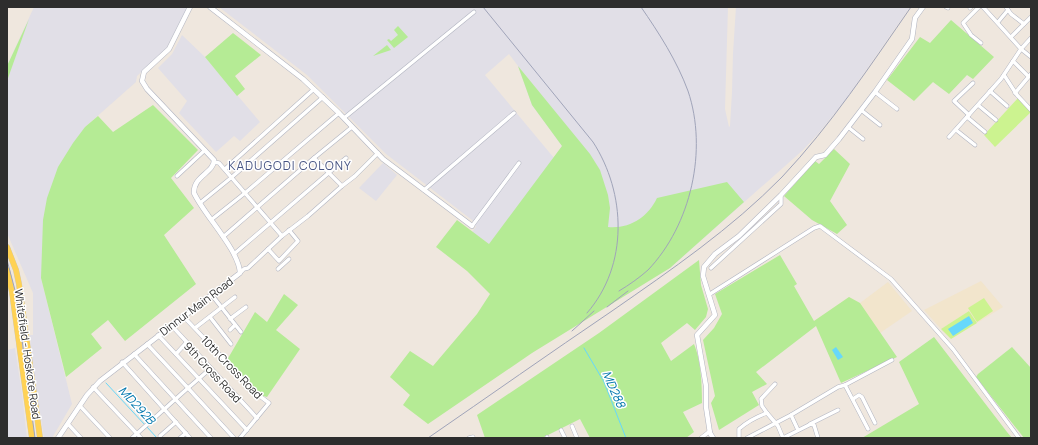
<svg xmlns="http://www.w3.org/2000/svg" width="1038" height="445" font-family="Manrope,sans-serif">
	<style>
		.industrial { fill: #e1dfe7; fill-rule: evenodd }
		.education { fill: #f2e5cc }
		.green { fill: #b5eb95 }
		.pitch { fill: #ccf390 }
		.water { fill: #67d8fb }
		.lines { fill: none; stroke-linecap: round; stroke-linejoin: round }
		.stream { stroke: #67d8fb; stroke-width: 1 }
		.minor-casing { stroke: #b2b5c1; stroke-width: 4.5 }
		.tertiary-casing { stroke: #b2b5c1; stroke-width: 5.5 }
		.primary-casing { stroke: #c8c8c8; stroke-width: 6 }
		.minor { stroke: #fff; stroke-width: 3.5 }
		.tertiary { stroke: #fff; stroke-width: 4.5 }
		.primary { stroke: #ffd254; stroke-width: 5.5 }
		.rail { stroke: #a0a4b9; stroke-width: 1 }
		.labels { text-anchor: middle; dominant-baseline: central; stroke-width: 3; stroke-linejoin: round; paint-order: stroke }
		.street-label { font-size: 11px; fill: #2d2d2d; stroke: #fff }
		.neighbourhood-label { font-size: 12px; letter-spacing: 1px; fill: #475483; stroke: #fff }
		.water-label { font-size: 12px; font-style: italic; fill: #0077ad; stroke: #fff }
	</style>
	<rect width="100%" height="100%" fill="#efe7de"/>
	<!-- industrial -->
	<g class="industrial">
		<path d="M34,7H188L166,49L137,76L136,82L85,127L41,278L72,404L52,438H44L32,360L30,335H33V293L7,233V66Z"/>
		<path d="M219,7H728L725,109L729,127L730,126L732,92L733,53L736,7H910L846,99L818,134L803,150L670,268L489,244L472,232L476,227L472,220L386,154L307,75ZM509,54L518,66L532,105L562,146L554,158L485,75Z"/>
		<path d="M182,35L205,57L260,122L240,141L234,136L216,152L179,113L187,101L158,68L172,54Z"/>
		<path d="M383,163L397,175L376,201L359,188Z"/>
		<path d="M15,348L22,394L27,438H7V350Z"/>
	</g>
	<!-- education -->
	<g class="education">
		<path d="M981,281L1003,307L977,323L969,311L941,329L924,310Z"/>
		<path d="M888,282L912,311L880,333L881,335L833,364L814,321L849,297L860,303Z"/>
	</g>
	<!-- green -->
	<g class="green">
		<path d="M29,19L7,81V66Z"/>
		<path d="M951,20L994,57L973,79L967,75L949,94L933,82L914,101L887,80L920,37L930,43Z"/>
		<path d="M398,26L408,37L394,48L387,40L389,39L391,41L398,35L394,30Z"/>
		<path d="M233,33L261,55L235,76L245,89L237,96L205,57Z"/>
		<path d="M387,45L391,50L373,56Z"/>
		<path d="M518,66L590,154L600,170L608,195L610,208L608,227C630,229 648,217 657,198L727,182L744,202L670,268L532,353L428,424L403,405L410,395L390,377L410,351L433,366L477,314L490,294L467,271L436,247L457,220L489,244L562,146L532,105Z"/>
		<path d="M153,105L198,150L171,178L194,208L164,235L196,284L125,341L108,320L91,334L102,348L66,377L41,278L43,220L47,198L58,167L73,143L85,127L98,116L113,132Z"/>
		<path d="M834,149L850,164L830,201L847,225L837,234L812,220L784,196L815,161L819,164Z"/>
		<path d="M780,255L797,284L794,286L814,321L849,297L860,303L897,357L841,383L816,326L756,372L767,384L752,392L759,405L719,430L711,403L715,396L703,340L714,328L722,314L715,294Z"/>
		<path d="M699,260L701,285L708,309L706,317L695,330L687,323L661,343L671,361L694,344C701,360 702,385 702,403L683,412L694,432L686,438H590L580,419L542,438H485L477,415L599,333Z"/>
		<path d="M284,294L298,305L276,330L300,349L267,397L260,395L227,360L255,312L267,322Z"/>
		<path d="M934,337L1007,432L1012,438H862L919,404L899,362Z"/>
		<path d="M1012,347L1031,368V438H1024L976,377L978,374Z"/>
	</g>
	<!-- pitch -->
	<g class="pitch">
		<path d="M1018,98L1031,112L995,147L984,135Z"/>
		<path d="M984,298L993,311L977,322L968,308Z"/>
		<path d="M969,311L977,323L951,339L941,329Z"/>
	</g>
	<!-- water -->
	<g class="water">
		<path d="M969,316L973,323L953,336L948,329Z"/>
		<path d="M836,347L843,357L838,360L832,350Z"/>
	</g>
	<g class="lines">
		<!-- stream -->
		<g class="stream">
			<path d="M584,348L604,382L626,438"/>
			<path d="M106,383L145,425"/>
			<path d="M147,427L157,438"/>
		</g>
		<defs>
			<g id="minor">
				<path d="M946,7L948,8"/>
				<path d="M979,7L963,23L971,35L981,43"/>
				<path d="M983,7L1021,49L1031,57"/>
				<path d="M1006,7L1011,14L1024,24"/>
				<path d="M970,8L971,7"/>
				<path d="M998,22L1008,10"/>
				<path d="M1011,37L1031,17"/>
				<path d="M1013,61L1028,76"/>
				<path d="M1004,75L1017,95L1031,110"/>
				<path d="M990,91L1007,106"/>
				<path d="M875,92L897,109"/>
				<path d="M1015,93L1031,74"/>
				<path d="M978,105L996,120"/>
				<path d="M861,110L880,125"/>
				<path d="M969,115L954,101L973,83"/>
				<path d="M967,117L985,132"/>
				<path d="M344,118L474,12"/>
				<path d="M848,127L863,139"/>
				<path d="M956,130L975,145"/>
				<path d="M949,137L1001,79L1021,49L1031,38"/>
				<path d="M314,158L342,186"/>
				<path d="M214,162L219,163L282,236"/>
				<path d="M225,169L314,89"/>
				<path d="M177,176L205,150"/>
				<path d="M424,190L514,113"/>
				<path d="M200,203L232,177L323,97"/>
				<path d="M211,220L245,193L339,113"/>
				<path d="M472,226L519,163"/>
				<path d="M223,237L314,158L352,127"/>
				<path d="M268,249L279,261L298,241L289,230"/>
				<path d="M234,254L346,158"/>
				<path d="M711,268L781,204V195"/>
				<path d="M278,269L289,259"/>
				<path d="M240,273L244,269L248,268L282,236L308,216L342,186L355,176L378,153"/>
				<path d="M211,294L241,332"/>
				<path d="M710,294L814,228L820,226L891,279L953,349L1019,438"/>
				<path d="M183,316L257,394L269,403L240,438"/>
				<path d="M210,317L231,344"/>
				<path d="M230,319L246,307"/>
				<path d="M171,325L257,418"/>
				<path d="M195,328L235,297"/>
				<path d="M230,330L235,325"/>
				<path d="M158,335L247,430"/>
				<path d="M147,344L188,388L210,369"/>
				<path d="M134,354L211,438"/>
				<path d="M176,354L186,343"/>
				<path d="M122,362L190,438"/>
				<path d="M845,385L892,360"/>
				<path d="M93,387L141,438"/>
				<path d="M853,399L859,395L862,397L875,423"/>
				<path d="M80,406L110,438"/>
				<path d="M767,413L762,406L761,399L775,384"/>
				<path d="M791,415L798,430"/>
				<path d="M68,424L81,438"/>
				<path d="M810,424L838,410"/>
				<path d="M572,426L577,438"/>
				<path d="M561,430L565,438"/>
				<path d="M160,436L176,422"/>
				<path d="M547,437V438"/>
				<path d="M132,438L188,388L234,438"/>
				<path d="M180,438L186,433"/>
				<path d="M469,438L473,437"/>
				<path d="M701,438L710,431"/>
				<path d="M739,438V429C747,422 756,417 767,413L778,426L783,438"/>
				<path d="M747,438L791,415L838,387L845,385L868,429"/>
				<path d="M783,438L811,424L814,425L818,438"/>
			</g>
			<g id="tertiary">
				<path d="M210,7L303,79L339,113L383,159L472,226"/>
				<path d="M58,438L87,395L100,381L240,273C239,250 204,215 194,193C193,176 214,173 214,160L147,89L142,81L144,72L169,49L190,7"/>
				<path d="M713,438L710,433L706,407V386L697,335L715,315L703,276L704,267L715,254L739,236L781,195L816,157L825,155L839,139L875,92L912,39L915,18L923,7"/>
			</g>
			<g id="primary">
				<path d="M7,247L16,270L19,284L40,438"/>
				<path d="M7,270L12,292L32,438"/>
			</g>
		</defs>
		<!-- minor casing -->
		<use href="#minor" class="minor-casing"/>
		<!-- tertiary casing -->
		<use href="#tertiary" class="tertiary-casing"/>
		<!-- primary casing -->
		<use href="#primary" class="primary-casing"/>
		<!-- minor -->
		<use href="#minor" class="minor"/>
		<!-- tertiary -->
		<use href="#tertiary" class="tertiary"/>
		<!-- primary -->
		<use href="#primary" class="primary"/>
		<!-- rail -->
		<g class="rail">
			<path d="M483,7L593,142C626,193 629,265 587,313"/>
			<path d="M7,260L16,294L35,438"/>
			<path d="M619,291C629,285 639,278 648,270C691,225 708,150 688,91C677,61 659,33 641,7"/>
			<path d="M607,307L628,291"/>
			<path d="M572,331L594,311"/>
			<path d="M428,438C489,396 550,353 612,311C671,270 731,229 782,177C831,125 870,66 911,7"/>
		</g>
	</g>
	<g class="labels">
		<!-- street labels -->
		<g class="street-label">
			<text transform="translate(196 306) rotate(-37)">Dinnur Main Road</text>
			<text transform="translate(28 354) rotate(82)">Whitefield - Hoskote Road</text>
			<text transform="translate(232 367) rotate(46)">10th Cross Road</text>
			<text transform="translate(213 372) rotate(47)">9th Cross Road</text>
		</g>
		<!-- neighbourhood labels -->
		<g class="neighbourhood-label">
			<text x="290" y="165">KADUGODI COLONY</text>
		</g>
		<!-- water labels -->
		<g class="water-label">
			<text transform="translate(614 389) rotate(66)">MD288</text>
			<text transform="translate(137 405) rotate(47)">MD292B</text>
		</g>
	</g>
	<!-- border -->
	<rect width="1038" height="445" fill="none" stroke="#2d2d2d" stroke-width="16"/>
</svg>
